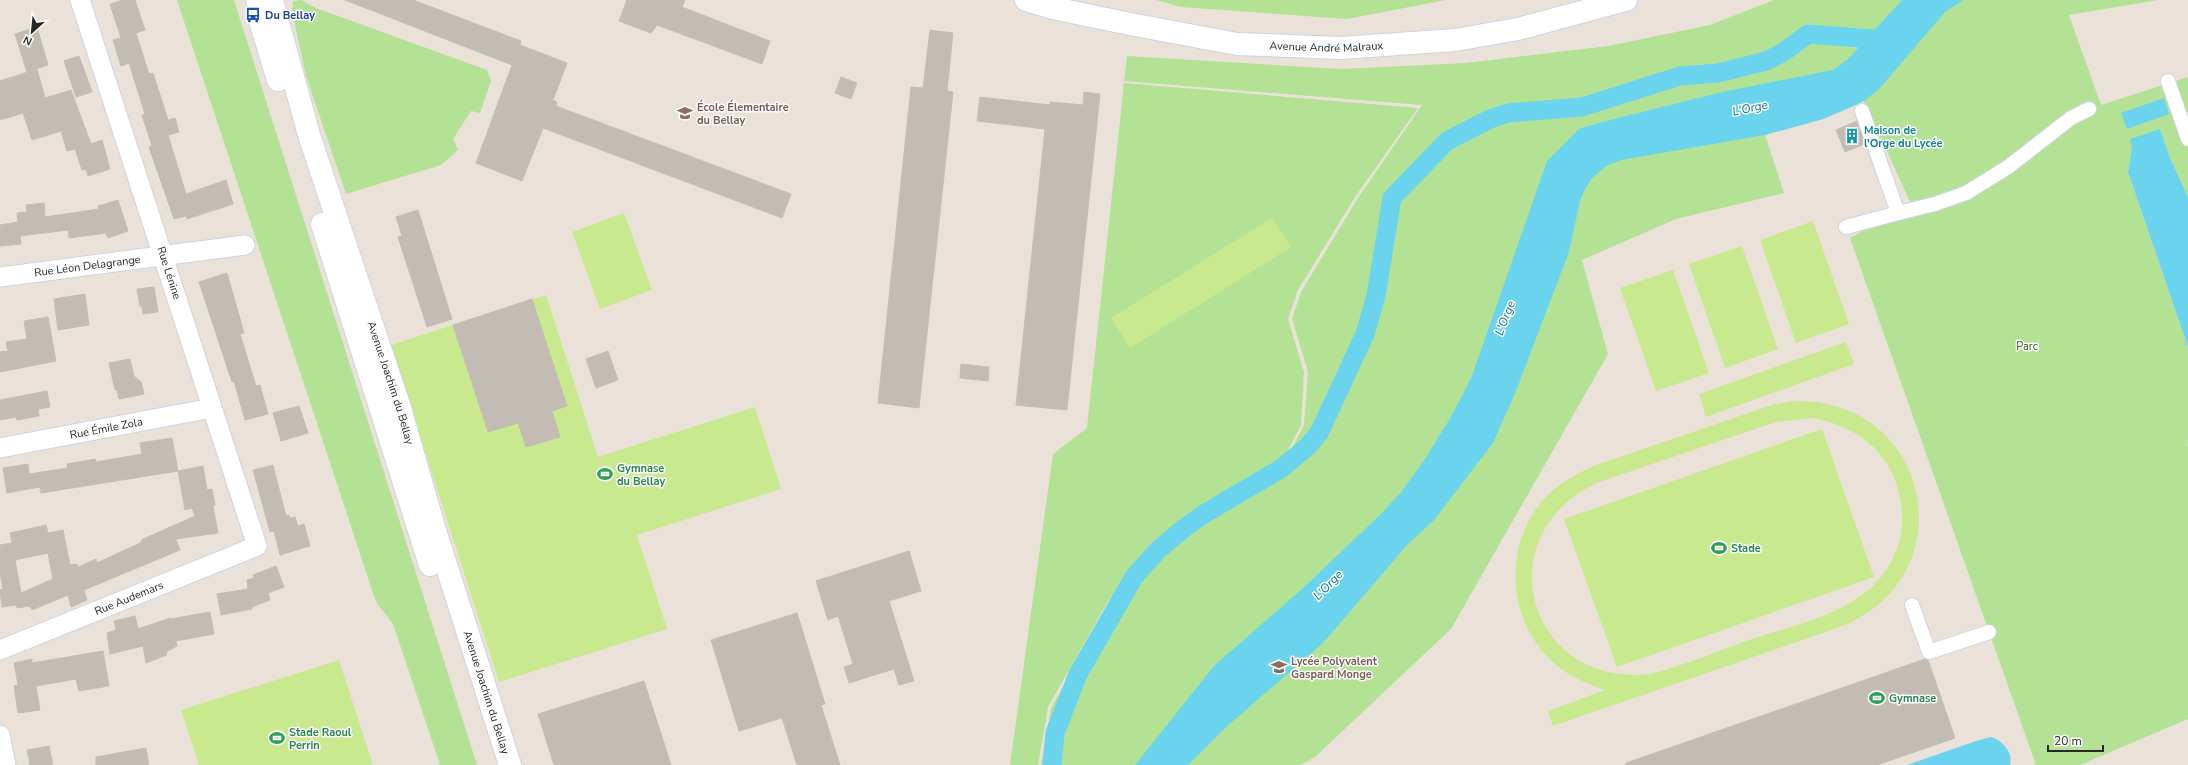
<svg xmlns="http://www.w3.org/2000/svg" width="2188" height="765" font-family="'Nunito Sans',sans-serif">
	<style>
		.green { fill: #b3e294 }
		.pitch { fill: #c9e98f; fill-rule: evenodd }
		.water { fill: #6ad3ee }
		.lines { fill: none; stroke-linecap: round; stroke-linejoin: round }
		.canal { stroke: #6ad3ee; stroke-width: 19 }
		.building { fill: #c2bcb5; stroke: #c5beb3; fill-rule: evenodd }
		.pedestrian-casing { stroke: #ced3e1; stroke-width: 16 }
		.minor-casing { stroke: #ced3e1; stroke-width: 21 }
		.tertiary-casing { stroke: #ced3e1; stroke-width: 24 }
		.secondary-casing { stroke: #ced3e1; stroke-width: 24 }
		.pedestrian { stroke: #fff; stroke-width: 14 }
		.minor { stroke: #fff; stroke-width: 19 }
		.tertiary { stroke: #fff; stroke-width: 22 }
		.secondary { stroke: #fff; stroke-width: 22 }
		.labels { text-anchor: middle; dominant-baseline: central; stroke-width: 3; stroke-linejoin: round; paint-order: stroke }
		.transit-label { font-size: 11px; font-weight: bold; fill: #164399; stroke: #fff; text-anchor: start }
		.street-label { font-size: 11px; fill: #272727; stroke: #fff }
		.education-label { font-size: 11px; font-weight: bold; fill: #785e54; stroke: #fff; text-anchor: start }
		.culture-label { font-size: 11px; font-weight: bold; fill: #0d838f; stroke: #fff; text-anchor: start }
		.park-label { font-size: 11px; fill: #2d6319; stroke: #fff }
		.leisure-label { font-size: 11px; font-weight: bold; fill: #27864d; stroke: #fff; text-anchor: start }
		.water-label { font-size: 12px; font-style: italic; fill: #0d6f96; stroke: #fff }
	</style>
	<rect width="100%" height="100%" fill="#eae2d9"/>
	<!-- green -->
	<g class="green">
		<path d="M177,0H234L477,765H440L393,624L376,602Z"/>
		<path d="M301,0L316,8L487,70L491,81L480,113L471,111L453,139L458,150L441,165L346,194L306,76L292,11L293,1Z"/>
		<path d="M1156,0H1446L1347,19L1181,7Z"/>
		<path d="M1774,0H2158L2069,15L2101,105L2188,77V197L2170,158L2160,129L2132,148L2128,172L2188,347V445L2184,434L2188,447V719L2080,765H2036L1850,238L1911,204L1864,101L1823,119L1765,135L1784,193L1676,219L1582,260L1608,354L1451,629L1315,757L1300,765H1041L1051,708L1110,603L1157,548L1196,515L1223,497L1249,487L1283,465L1304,425L1308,372L1292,319L1301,292L1358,198L1422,105L1124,81L1127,56L1341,69L1466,63L1608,46L1710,25Z"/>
		<path d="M1124,83L1418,108L1355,197L1298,290L1288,319L1304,372L1301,425L1281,464L1247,485L1222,496L1194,512L1155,546L1108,601L1048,707L1038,765H1010L1053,454L1087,428Z"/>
	</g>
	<!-- pitch -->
	<g class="pitch">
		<path d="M624,213L652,290L600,309L572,232Z"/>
		<path d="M1272,218L1291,247L1130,348L1111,318Z"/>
		<path d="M1813,221L1849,324L1796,343L1760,240Z"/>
		<path d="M1742,246L1778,349L1725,368L1689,264Z"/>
		<path d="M1673,270L1709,373L1656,391L1620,288Z"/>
		<path d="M546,295L598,457L755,407L781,489L637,535L667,629L499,682L391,345Z"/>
		<path d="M1846,342L1854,364L1706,417L1699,394Z"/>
		<path d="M1794,401C1930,397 1968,574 1843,626L1553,726L1548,711L1605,690C1587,683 1569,677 1555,664C1507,622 1502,548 1543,500C1557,484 1575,475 1593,466L1772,405ZM1812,418C1848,424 1882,444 1895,480C1903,501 1905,524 1898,545C1877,610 1809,620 1752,639C1718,651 1684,666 1649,674C1528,688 1484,534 1599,482L1776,422Z"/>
		<path d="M1822,429L1874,577L1617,667L1564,519Z"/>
		<path d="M339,660L373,765H199L181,710Z"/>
	</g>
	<!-- water -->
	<g class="water">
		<path d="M1902,0H1963L1945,12L1880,88L1864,101L1849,108L1823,119L1765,135L1621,160L1606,166L1592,178L1585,189L1580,201L1569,252L1516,391L1493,443L1434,520L1407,545L1323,643L1225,728L1188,765H1135L1214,666L1301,590L1383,512L1402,491L1423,462L1451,417L1472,376L1547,161L1579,129L1602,122L1722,92L1833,70L1848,59Z"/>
		<path d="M2164,98L2169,114L2127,129L2121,113Z"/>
		<path d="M2160,129L2170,158L2188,197V347L2128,172L2132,148L2130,139Z"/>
		<path d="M1991,737C2003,741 2013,752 2010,765H1907L1976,741Z"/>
	</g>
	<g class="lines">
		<!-- canal -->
		<path class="canal" d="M1052,765L1055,733L1078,674L1134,577L1158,550L1183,529L1204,514L1282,468L1308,446L1319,433L1365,334L1376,296L1392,198L1447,141L1490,119L1508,113L1582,107L1680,76L1718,73L1766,61L1782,53L1808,34L1873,39L1882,43"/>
	</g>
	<!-- building -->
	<g class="building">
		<path d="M123,0H135L145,30L136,33L149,74L153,73L168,120L175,118L179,132L168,135L186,194L226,180L233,204L187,219L186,216L174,219L149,147L152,146L142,115L145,114L129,63L121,66L113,40L121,38L110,4Z"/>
		<path d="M345,0H413L521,41L520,45L567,63L553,100L557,102L556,106L791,194L782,218L543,128L522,181L476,163L512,65Z"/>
		<path d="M627,0H685L682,7L770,41L762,64L657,25L651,33L619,21Z"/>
		<path d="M37,27L48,65L27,72L15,34Z"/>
		<path d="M930,30L953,33L947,91L953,92L919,408L878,403L911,87L923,88Z"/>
		<path d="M79,56L92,92L76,97L64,61Z"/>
		<path d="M37,69L45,98L71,90L91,144L102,140L110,169L88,176L86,169L82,170L75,149L67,151L61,131L32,140L23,113L0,120V81Z"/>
		<path d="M841,77L857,83L851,99L835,93Z"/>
		<path d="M1084,92L1100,94L1067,410L1016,405L1045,129L977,121L980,97L1050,105V102L1083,105Z"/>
		<path d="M1857,121L1865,144L1845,152L1836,130Z"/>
		<path d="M118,200L128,231L108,238L106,233L69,238L68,230L20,236L21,244L0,246V225L18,222L17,213L27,212L26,205L44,203L45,217L99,209L98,206Z"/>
		<path d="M418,210L452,319L427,327L398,237L402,236L396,217Z"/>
		<path d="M227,273L244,333L240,334L256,386L260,385L268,414L245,420L234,381L232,382L199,282Z"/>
		<path d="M154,287L158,312L143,314L142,306H140L137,289Z"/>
		<path d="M85,294L89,325L58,330L54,299Z"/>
		<path d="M532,299L567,406L552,411L560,437L526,447L518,423L488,432L453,325Z"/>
		<path d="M48,317L56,361L0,372V352L8,351L6,342L27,339L24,321Z"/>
		<path d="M608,351L618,380L596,388L586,359Z"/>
		<path d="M130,359L134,376L141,382L144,394L119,399L117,390H115L109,363Z"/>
		<path d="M961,364L989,367L988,381L960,378Z"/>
		<path d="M47,391L50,407L38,409L39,416L17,420L16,417L0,420V400Z"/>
		<path d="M299,406L308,433L281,441L273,413Z"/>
		<path d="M172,438L178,471L41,493L40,487L7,493L3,468L28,464L29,474L68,468L67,464L95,459L96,462L142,454L140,443Z"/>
		<path d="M273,465L286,516L289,515L290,518L295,517L298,526L304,524L310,546L280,555L274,531L270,532L253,470Z"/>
		<path d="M203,466L207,490L212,489L215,505L213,506L218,533L176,539L180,550L84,590L87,600L71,607L68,595L32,610L30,606L17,608L16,605L2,607L0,590L3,589L0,572V545L12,543L10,533L46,525L48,533L63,530L70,565L77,564L78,567L96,559L97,563L142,542L141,540L195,516L192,508L185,510L178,471ZM48,553L53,579L21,593L15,560Z"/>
		<path d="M909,551L921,591L889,601L914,681L899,685L894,669L849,683L844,667L853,664L838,616L828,620L816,581Z"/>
		<path d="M276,566L284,587L268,593L270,600L252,607V609L221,615L217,594L248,589L247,580L254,578L253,575Z"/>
		<path d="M210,612L214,634L176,641L177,646L166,652L167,655L146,663L143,646L110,654L107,633L116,630L114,621L135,616L138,629L170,618V619Z"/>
		<path d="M797,613L825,704L821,705L840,765H797L782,718L739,731L711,640Z"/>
		<path d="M103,651L109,686L79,691L76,679L36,686L40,710L18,713L14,686L18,685L14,663L32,659V663Z"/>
		<path d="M1925,659L1928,660L1955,738L1877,765H1626V763Z"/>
		<path d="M644,681L671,765H554L538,714Z"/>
		<path d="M49,746L53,765H30L27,750Z"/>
		<path d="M146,748L149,765H96V757Z"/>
	</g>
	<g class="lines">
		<defs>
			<g id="pedestrian">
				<path d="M2168,81L2188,139"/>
				<path d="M1898,213L1935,204L1966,193L2008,167L2071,118L2089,109"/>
				<path d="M1846,227L1898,213L1862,111"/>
				<path d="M1912,605L1929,652L1989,632"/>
			</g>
			<g id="minor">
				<path id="s1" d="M0,277L245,245"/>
				<path id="s2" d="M0,448L212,408"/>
				<path id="s3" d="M0,650L257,546L80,0"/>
				<path d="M0,735L6,765"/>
			</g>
			<g id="tertiary">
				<path d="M257,0L261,24L278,80"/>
				<path id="s4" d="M272,0L309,135L400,408L434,527L510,765"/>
				<path d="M322,224L430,565"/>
			</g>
			<g id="secondary">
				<path id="s5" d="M1026,0L1053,8L1130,24L1237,44L1341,48L1455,40L1518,29L1626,0"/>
			</g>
		</defs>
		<!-- pedestrian casing -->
		<use href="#pedestrian" class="pedestrian-casing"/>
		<!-- minor casing -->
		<use href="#minor" class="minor-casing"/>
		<!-- tertiary casing -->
		<use href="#tertiary" class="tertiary-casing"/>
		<!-- secondary casing -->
		<use href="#secondary" class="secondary-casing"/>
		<!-- pedestrian -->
		<use href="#pedestrian" class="pedestrian"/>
		<!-- minor -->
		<use href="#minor" class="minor"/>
		<!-- tertiary -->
		<use href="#tertiary" class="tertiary"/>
		<!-- secondary -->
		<use href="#secondary" class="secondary"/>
	</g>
	<!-- icons -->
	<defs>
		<symbol id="bus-bare" viewBox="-9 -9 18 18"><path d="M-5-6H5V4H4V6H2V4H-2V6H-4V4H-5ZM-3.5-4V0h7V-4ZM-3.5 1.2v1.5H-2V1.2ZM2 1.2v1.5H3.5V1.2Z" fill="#1a4fb4" stroke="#fff" stroke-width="2.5" paint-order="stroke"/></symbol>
		<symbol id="school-bare" viewBox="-9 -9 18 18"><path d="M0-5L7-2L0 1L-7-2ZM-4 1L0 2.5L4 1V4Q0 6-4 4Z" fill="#8d6e63" stroke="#fff" stroke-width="2.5" paint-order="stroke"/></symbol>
		<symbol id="building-bare" viewBox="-9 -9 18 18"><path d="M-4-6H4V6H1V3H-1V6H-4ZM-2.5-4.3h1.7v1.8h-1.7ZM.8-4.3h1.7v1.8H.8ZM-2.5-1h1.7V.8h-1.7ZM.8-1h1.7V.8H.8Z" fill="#0f9aa8" stroke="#fff" stroke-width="2.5" paint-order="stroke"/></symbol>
		<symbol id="stadium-bare" viewBox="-9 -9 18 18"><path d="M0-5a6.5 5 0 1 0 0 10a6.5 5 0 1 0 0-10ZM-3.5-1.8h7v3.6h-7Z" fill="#2e9e5b" stroke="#fff" stroke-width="2.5" paint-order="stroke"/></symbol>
	</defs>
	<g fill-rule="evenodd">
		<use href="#bus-bare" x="242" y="4" width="22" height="22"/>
		<use href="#school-bare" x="674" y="102" width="22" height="22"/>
		<use href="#building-bare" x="1841" y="125" width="22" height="22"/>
		<use href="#stadium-bare" x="594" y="463" width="22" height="22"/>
		<use href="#stadium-bare" x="1708" y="537" width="22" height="22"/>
		<use href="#school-bare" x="1268" y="656" width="22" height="22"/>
		<use href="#stadium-bare" x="1866" y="687" width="22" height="22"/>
		<use href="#stadium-bare" x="266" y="727" width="22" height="22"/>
	</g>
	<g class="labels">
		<!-- transit labels -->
		<g class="transit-label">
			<text x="265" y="15">Du Bellay</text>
		</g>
		<!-- street labels -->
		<g class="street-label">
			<text stroke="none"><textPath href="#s5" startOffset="305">Avenue André Malraux</textPath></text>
			<text stroke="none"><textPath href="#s1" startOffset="88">Rue Léon Delagrange</textPath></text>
			<text transform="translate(169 273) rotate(72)">Rue Lénine</text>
			<text stroke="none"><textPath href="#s4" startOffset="401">Avenue Joachim du Bellay</textPath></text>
			<text stroke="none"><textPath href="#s2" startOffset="108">Rue Émile Zola</textPath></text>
			<text stroke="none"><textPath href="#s3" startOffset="139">Rue Audemars</textPath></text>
			<text stroke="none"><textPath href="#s4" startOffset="725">Avenue Joachim du Bellay</textPath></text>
		</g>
		<!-- education labels -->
		<g class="education-label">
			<text x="697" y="107">École Élementaire<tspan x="697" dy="13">du Bellay</tspan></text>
			<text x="1291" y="661">Lycée Polyvalent<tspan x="1291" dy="13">Gaspard Monge</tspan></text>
		</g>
		<!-- culture labels -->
		<g class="culture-label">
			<text x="1864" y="130">Maison de<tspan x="1864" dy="13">l'Orge du Lycée</tspan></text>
		</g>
		<!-- park labels -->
		<g class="park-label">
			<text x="2027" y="346">Parc</text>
		</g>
		<!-- leisure labels -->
		<g class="leisure-label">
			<text x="617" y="468">Gymnase<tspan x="617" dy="13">du Bellay</tspan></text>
			<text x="1731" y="548">Stade</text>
			<text x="1889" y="698">Gymnase</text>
			<text x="289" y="732">Stade Raoul<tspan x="289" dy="13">Perrin</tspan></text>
		</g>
		<!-- water labels -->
		<g class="water-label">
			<text transform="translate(1750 108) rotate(-12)">L'Orge</text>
			<text transform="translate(1505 318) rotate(-69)">L'Orge</text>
			<text transform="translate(1328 585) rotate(-46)">L'Orge</text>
		</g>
	</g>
	<!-- north arrow -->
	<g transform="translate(32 32) rotate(207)" stroke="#ffffff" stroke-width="3" paint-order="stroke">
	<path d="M0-3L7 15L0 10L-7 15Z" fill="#272727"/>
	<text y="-6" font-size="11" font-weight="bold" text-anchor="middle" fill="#272727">N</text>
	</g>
	<!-- scale -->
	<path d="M2048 745v6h55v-6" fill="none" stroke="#272727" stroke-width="2"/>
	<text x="2054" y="745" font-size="12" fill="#272727" stroke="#ffffff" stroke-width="3" paint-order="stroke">20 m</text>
</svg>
